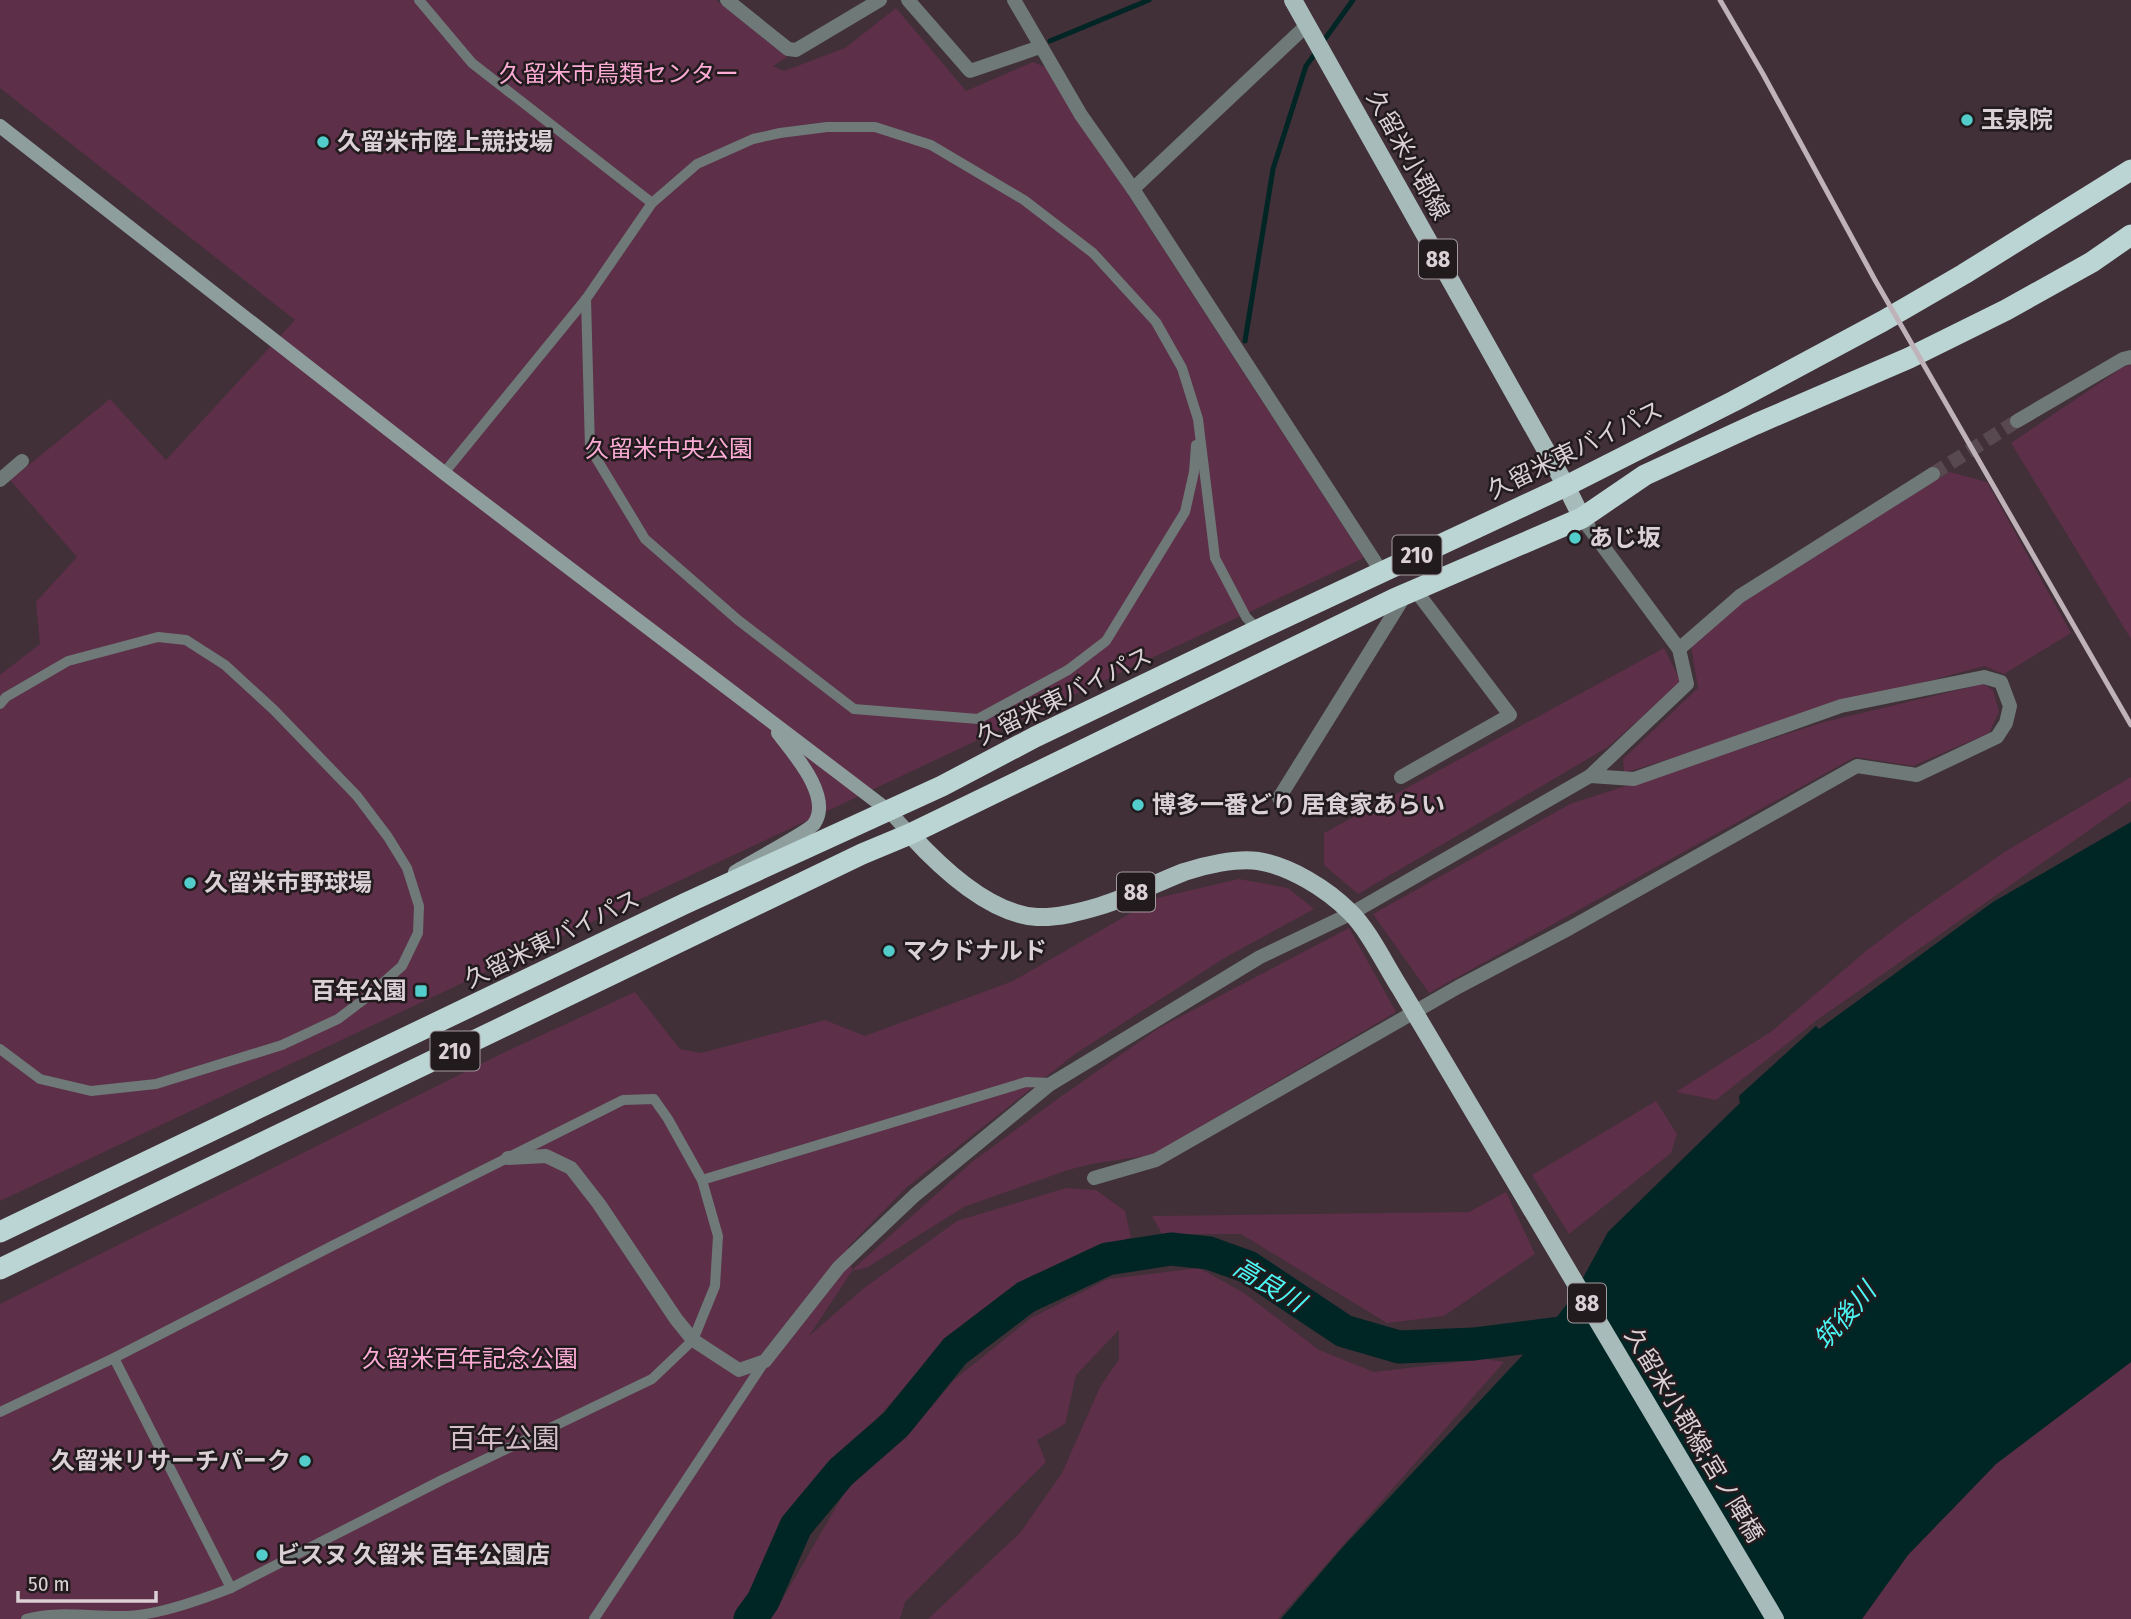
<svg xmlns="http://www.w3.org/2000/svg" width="2131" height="1619" font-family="'Fira Sans Condensed','Noto Sans JP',sans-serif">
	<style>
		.green { fill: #5d2f48 }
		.water { fill: #002525 }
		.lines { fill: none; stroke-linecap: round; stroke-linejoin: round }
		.stream { stroke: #002525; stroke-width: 5 }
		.river { stroke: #002525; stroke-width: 33 }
		.street-tunnel { stroke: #584850; stroke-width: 14; stroke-dasharray: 14 7; stroke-linecap: butt }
		.lane { stroke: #6e7978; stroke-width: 10 }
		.street { stroke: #6e7978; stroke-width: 14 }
		.secondary { stroke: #8e9e9d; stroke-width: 14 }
		.primary { stroke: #a6bbba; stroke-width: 18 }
		.highway { stroke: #bbd5d4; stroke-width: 21 }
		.rail { stroke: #bfb3b9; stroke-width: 5 }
		.poi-dot { fill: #53cdcb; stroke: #221b1e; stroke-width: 2.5 }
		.labels { text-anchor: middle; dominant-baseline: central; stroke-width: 5; stroke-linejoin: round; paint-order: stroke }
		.shield { fill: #221b1e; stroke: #a39a9e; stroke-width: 2 }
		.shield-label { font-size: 23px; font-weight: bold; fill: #dad0d5 }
		.park-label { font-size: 24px; fill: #fcabd5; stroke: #221b1e }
		.poi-label { font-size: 24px; font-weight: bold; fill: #dad0d5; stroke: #221b1e; text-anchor: start }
		.street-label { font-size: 24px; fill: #dad0d5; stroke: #221b1e }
		.water-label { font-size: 26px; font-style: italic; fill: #4bf6f4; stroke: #221b1e }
		.quarter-label { font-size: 28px; fill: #d4bfc9; stroke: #221b1e }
	</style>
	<rect width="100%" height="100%" fill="#413038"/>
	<!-- green -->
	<g class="green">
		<path d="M0,0H716L787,57L773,66L784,71L845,48L896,8L966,91L1033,62L1045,67L1364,558L0,1201V675L40,644L36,602L77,557L10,480L110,399L166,460L295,320L0,88Z"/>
		<path d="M2131,365V639L2011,443L2123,367Z"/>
		<path d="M1950,472L1987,482L2071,633L2004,674L1984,666L1859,700L1624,773L1623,759L1698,688L1691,646L1758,589Z"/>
		<path d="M1664,648L1681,682L1608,747L1358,894L1324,865V833Z"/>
		<path d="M1983,684L1993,690L1999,712L1989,733L1913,766L1855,757L1429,993L1373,914L1570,804L1824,722Z"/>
		<path d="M2131,777V801L1817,1020L1716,1100L1676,1092L1772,1031L1866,951L1908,919L2006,851Z"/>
		<path d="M1239,879L1288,888L1314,909L1226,957L1075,1054L907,1187L848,1247L852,1270L972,1162L1056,1100L1159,1028L1349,928L1396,1012L1152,1155L1091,1164L1068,1170L964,1207L868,1267L852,1271L809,1336L864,1288L957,1221L1066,1188L1096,1190L1125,1211L1131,1237L1031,1276L923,1366L785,1524L750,1600L735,1619H0V1304L501,1054L635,992L680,1049L701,1053L825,1020L865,1036L1013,981L1157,898Z"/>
		<path d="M1656,1101L1677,1134L1671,1153L1569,1234L1532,1175Z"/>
		<path d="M1506,1192L1535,1254L1444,1316L1387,1323L1241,1234H1162L1152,1216L1469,1212Z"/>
		<path d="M1199,1268L1244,1293L1319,1350L1374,1372L1485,1359L1504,1362L1278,1619H928L1020,1533L1062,1473L1100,1387L1119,1359V1330L1076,1375L1065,1424L1037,1440L1046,1462L905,1602L900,1619H771L846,1490L913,1429L954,1380L1031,1318L1108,1279Z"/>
		<path d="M2131,1362V1619H1862L1908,1555L1996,1464Z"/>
	</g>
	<!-- water -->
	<path class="water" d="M2131,822V1362L1996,1464L1908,1555L1862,1619H1281L1342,1548L1550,1326L1573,1296L1608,1232L1740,1103L1739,1096L1816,1026L1819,1029L1993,902Z"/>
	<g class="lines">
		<!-- stream -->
		<g class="stream">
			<path d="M1050,41L1149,0"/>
			<path d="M1322,43L1353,0"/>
			<path d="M1245,341L1273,169L1306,66L1317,51"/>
		</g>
		<!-- river -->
		<path class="river" d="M750,1619L763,1601L796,1526L841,1472L896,1424L955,1351L1026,1297L1107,1259L1171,1249L1209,1253L1248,1267L1344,1331L1399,1347L1474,1344L1584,1330"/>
		<!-- street-tunnel -->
		<path class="street-tunnel" d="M1933,474L2017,421"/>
		<!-- lane -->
		<g class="lane">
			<path d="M419,0L472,63L652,203"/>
			<path d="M586,299L590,448L645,539L738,620L854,709L978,719L1068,670L1106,641L1185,512L1194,472L1196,445"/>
			<path d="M444,473L586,299L652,203L697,164L753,139L780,133L827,127H875L931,145L1024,200L1093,253L1156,322L1182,368L1198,419L1215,558L1246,617L1258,630"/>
			<path d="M0,704L6,697L68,661L158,637L186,640L225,665L274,710L357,796L388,837L407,868L419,906L418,933L402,966L367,997L338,1019L282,1045L156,1084L91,1091L40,1079L0,1049"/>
			<path d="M702,1180L1026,1082L1052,1083"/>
			<path d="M114,1358L231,1588"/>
			<path d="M0,1412L114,1358L332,1246L623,1100L654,1099L668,1119L702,1180L718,1236L715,1286L693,1340L652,1379L442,1480L231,1588C203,1599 155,1616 125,1616C95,1617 55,1610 26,1619"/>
			<path d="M594,1619L765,1361"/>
		</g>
		<!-- street -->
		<g class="street">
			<path d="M727,0L788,49L796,50L880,0"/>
			<path d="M908,0L970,71L1040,47"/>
			<path d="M1014,0L1081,115L1133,189L1381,571"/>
			<path d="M1133,189L1307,25"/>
			<path d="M2017,421L2123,359L2131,357"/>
			<path d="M0,480L22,461"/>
			<path d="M1679,649L1740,596L1933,474"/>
			<path d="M1401,777L1510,715L1416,591"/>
			<path d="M1279,798L1404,597L1407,595"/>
			<path d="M508,1158L546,1156L571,1168L599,1204L676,1319L693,1340L739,1370L765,1361L839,1267L915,1195L1049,1085L1260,957L1352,913L1590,776L1687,684L1679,649L1582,518"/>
			<path d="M1094,1178L1156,1160L1458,987L1570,928L1857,766L1917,775L1997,737L2006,723L2010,706L2001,682L1984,677L1841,706L1634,779L1590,776"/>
		</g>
		<!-- secondary -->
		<g class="secondary">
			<path d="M0,126L444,473L889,811L910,834"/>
			<path d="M735,872C749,863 808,832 814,824C833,797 794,754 778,733"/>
		</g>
		<!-- primary -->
		<g class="primary">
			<path d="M1293,0L1566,486L1582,518"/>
			<path d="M910,834C941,868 989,914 1037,917C1058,918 1080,912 1100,906C1129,897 1156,883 1184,872C1205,865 1236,858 1258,861C1290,866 1327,889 1350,912C1368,929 1386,966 1400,988L1775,1619"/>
		</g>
		<!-- highway -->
		<g class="highway">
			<path d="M0,1232L684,904L942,786L1035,737L1258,630L1566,486L1734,401L1883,321L1964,274L2131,170"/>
			<path d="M0,1269L862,854L910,834L1394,599L1582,518L1645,475L1756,424L1909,358L2006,310L2092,262L2131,235"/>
		</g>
		<!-- rail -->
		<path class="rail" d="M1720,0L1763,74L1875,280L2131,725"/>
	</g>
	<!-- markers -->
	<g class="poi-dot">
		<circle cx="1967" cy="120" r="7"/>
		<circle cx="323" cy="142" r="7"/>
		<circle cx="1575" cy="538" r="7"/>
		<circle cx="1138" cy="805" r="7"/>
		<circle cx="190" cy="883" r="7"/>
		<circle cx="889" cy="951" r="7"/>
		<rect x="414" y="984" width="14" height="14" rx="3.5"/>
		<circle cx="305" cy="1461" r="7"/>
		<circle cx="262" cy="1555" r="7"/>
	</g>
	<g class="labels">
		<!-- shield labels -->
		<g class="shield">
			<rect x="1419" y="239.5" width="38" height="39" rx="5"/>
			<rect x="1392.5" y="535.5" width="49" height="39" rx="5"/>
			<rect x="1117" y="872.5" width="38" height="39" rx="5"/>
			<rect x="430.5" y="1031.5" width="49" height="39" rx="5"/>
			<rect x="1568" y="1283.5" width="38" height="39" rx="5"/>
		</g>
		<g class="shield-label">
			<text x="1438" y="259">88</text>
			<text x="1417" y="555">210</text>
			<text x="1136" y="892">88</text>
			<text x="455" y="1051">210</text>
			<text x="1587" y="1303">88</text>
		</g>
		<!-- park labels -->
		<g class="park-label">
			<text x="619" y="74">久留米市鳥類センター</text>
			<text x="669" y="449">久留米中央公園</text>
			<text x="470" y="1359">久留米百年記念公園</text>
		</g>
		<!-- poi labels -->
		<g class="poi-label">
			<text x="1981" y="120">玉泉院</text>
			<text x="337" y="142">久留米市陸上競技場</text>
			<text x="1589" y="538">あじ坂</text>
			<text x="1152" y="805">博多一番どり 居食家あらい</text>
			<text x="204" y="883">久留米市野球場</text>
			<text x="903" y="951">マクドナルド</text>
			<text x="407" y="991" text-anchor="end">百年公園</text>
			<text x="291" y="1461" text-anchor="end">久留米リサーチパーク</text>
			<text x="276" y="1555">ビスヌ 久留米 百年公園店</text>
		</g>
		<!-- street labels -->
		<g class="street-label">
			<text transform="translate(1408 155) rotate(61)">久留米小郡線</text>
			<text transform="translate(1575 450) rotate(-26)">久留米東バイパス</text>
			<text transform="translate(1064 696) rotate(-26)">久留米東バイパス</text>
			<text transform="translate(552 939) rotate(-26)">久留米東バイパス</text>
			<text transform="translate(1694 1435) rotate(59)">久留米小郡線;宮ノ陣橋</text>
		</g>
		<!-- water labels -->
		<g class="water-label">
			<text transform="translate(1269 1285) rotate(31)">高良川</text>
			<text transform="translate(1845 1316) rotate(-49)">筑後川</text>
		</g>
		<!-- quarter labels -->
		<g class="quarter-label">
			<text x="504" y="1438">百年公園</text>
		</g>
	</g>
	<!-- scale -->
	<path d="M18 1591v10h138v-10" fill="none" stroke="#dad0d5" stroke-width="3.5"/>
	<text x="28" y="1591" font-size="21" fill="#dad0d5" stroke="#221b1e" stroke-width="5" paint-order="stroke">50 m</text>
</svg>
